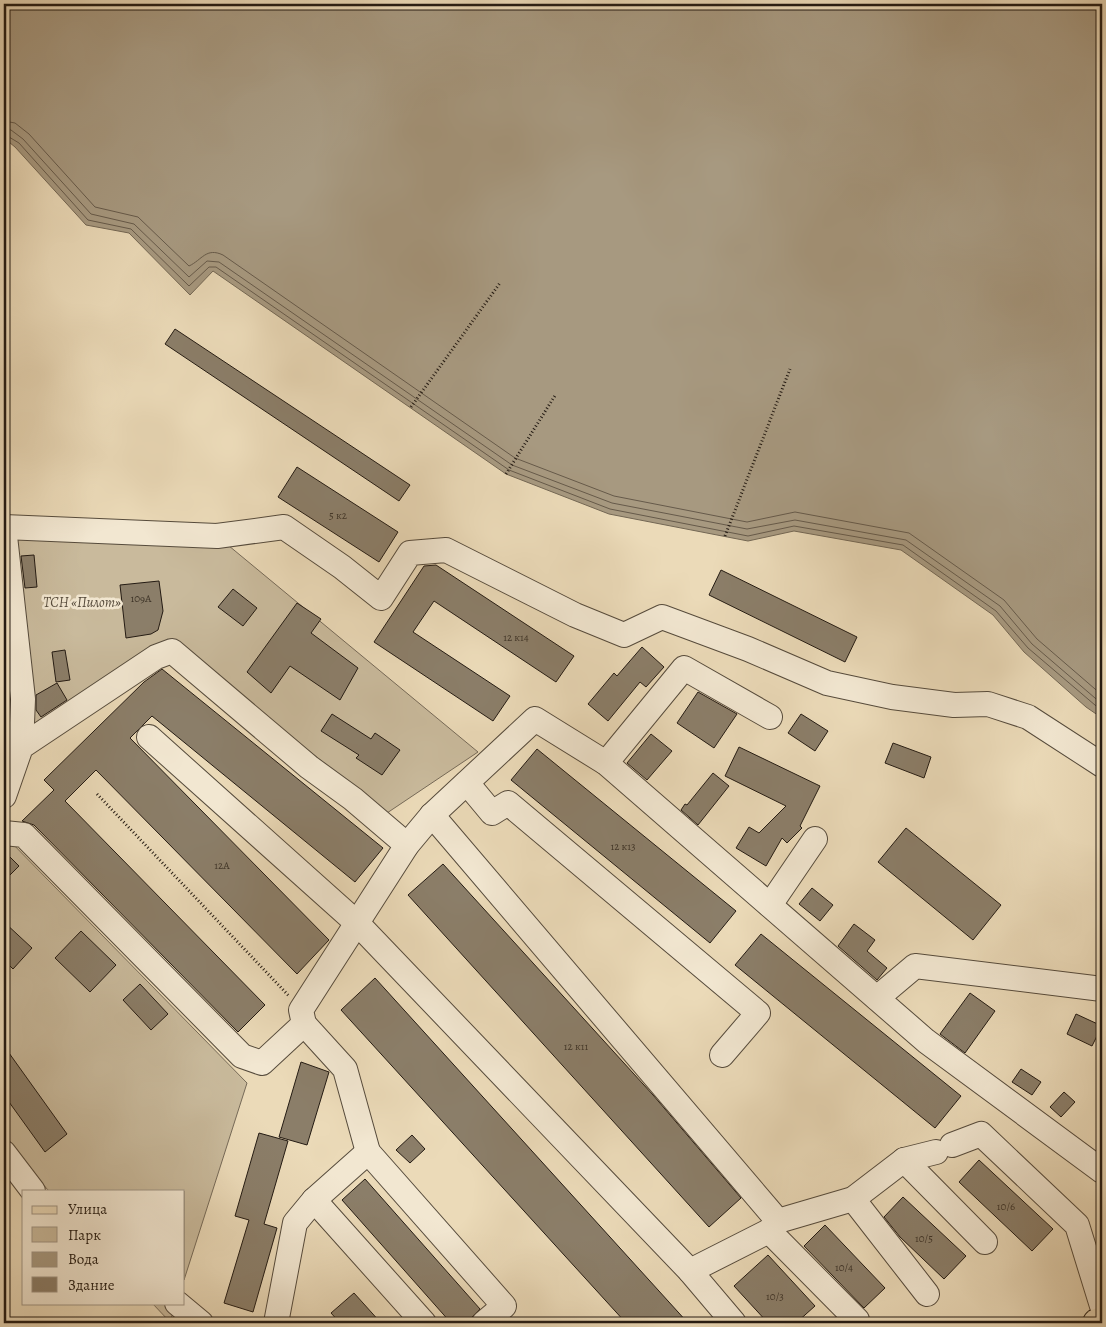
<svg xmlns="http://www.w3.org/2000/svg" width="1106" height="1327" font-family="Alegreya,serif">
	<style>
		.green { fill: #c9ba9c; stroke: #766a58 }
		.water { fill: #a79980; stroke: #736754 }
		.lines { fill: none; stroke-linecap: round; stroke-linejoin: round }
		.shore { stroke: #665a4a; stroke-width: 1 }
		.building { fill: #8b7e69; stroke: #241b13 }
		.minor-casing { stroke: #564b3c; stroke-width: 26 }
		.major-casing { stroke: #241b13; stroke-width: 30 }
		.path { stroke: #241b13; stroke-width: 3; stroke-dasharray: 1 2.5; stroke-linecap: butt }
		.minor { stroke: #f2e7d1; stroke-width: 24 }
		.major { stroke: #ebdab8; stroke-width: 28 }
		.labels { text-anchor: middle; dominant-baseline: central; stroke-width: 5; stroke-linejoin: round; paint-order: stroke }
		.number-label { font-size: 11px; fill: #3e3428 }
		.park-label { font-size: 14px; font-style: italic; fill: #564b3c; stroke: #f2e7d1 }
	</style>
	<rect width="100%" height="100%" fill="#ebdab8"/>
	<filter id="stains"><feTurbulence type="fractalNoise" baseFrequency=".004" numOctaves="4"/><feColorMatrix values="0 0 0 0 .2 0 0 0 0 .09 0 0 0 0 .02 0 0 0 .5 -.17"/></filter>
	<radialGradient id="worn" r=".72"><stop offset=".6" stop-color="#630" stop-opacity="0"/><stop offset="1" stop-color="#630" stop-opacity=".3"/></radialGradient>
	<!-- green -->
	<g class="green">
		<path d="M4,517L217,536L478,752L387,813L168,639L111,675L4,771Z"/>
		<path d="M4,835L247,1083L184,1280V1191H49L4,1142Z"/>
		<path d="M152,1303H176L170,1322Z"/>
	</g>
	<!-- water -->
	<path class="water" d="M4,4H1102V718L1086,707L1024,652L993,615L901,550L794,531L748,541L609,514L506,474L213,271L190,295L129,233L86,225L15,147L4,138Z"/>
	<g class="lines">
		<!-- shore -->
		<g class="shore">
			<path d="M4,121L15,123L29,134L95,207L138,217L189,266C202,260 206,247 223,255L515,458L614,496L747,522L795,512L909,533L1004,600L1037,639L1102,695"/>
			<path d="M4,128L11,130L23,139L91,214L134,224L189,277L207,261L219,262L512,465L612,503L747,529L795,520L906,540L1000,606L1032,644L1102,704"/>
			<path d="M4,134L19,143L88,220L131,229L189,286L209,267H216L509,470L610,509L748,536L794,526L903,545L996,611L1028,648L1102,711"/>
		</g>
	</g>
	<!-- building -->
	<g class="building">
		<path d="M175,329L410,485L399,501L165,344Z"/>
		<path d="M297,467L398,532L379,562L278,497Z"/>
		<path d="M34,555L37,587L25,588L21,556Z"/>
		<path d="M436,565L574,656L556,682L434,601L413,632L510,696L493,721L374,642L424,566Z"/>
		<path d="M721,570L857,637L845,662L709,595Z"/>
		<path d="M159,581L163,611L158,630L151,634L126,638L120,585Z"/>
		<path d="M233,589L257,608L243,626L218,607Z"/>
		<path d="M297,603L321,619L311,633L358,668L340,700L290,666L271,693L247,672Z"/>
		<path d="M642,647L664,667L646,687L640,682L608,721L588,704L614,673L617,676Z"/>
		<path d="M65,650L70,680L56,682L52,652Z"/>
		<path d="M162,669L383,848L355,882L152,716L130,738L329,940L297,974L96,770L65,801L265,1005L238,1032L34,825L22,821L54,790L44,780L144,682Z"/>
		<path d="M57,683L67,700L41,717L36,710V695Z"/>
		<path d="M698,692L737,714L714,748L677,723Z"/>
		<path d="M332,714L371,739L375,733L400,750L382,775L356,758L359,755L321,731Z"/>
		<path d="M801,714L828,731L815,751L788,733Z"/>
		<path d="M651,734L672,751L647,780L627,763Z"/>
		<path d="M893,743L931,757L924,778L885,763Z"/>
		<path d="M739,747L820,786L800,826L802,828L787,843L782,838L766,866L736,848L749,827L759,833L786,806L725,776Z"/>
		<path d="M537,749L736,911L710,943L511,780Z"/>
		<path d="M713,773L729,786L698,825L681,810L685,804L687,805Z"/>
		<path d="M906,828L1001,905L973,940L878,862Z"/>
		<path d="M4,851L19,866L4,881Z"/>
		<path d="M443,864L653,1095L741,1198L709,1227L408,895Z"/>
		<path d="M812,888L833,905L820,921L799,904Z"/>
		<path d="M4,922L32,948L13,969L4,960Z"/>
		<path d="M854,924L875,940L867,951L887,968L877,980L838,946Z"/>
		<path d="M81,931L116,965L90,992L55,958Z"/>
		<path d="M761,934L961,1096L935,1128L735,965Z"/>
		<path d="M375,978L688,1323H626L341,1010Z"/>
		<path d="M140,984L168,1014L151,1030L123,1000Z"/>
		<path d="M970,993L995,1011L965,1053L940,1034Z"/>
		<path d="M1076,1014L1102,1026L1092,1046L1067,1034Z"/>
		<path d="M4,1046L67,1134L45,1152L4,1095Z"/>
		<path d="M301,1062L329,1072L307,1145L279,1137Z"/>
		<path d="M1021,1069L1041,1082L1032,1095L1012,1082Z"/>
		<path d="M1064,1092L1075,1102L1061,1117L1050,1107Z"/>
		<path d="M259,1133L288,1141L264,1224L277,1228L253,1312L224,1303L249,1220L235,1216Z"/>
		<path d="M412,1135L425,1149L410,1163L396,1150Z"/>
		<path d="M979,1160L1053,1229L1032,1251L959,1182Z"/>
		<path d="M365,1179L480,1309L466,1323H451L342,1200Z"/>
		<path d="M903,1197L966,1256L944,1279L900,1237L884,1217Z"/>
		<path d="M825,1225L885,1288L864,1308L804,1246Z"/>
		<path d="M768,1255L815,1306L796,1323H768L734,1286Z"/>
		<path d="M354,1293L381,1323H340L331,1313Z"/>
	</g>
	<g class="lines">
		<defs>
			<g id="minor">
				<path d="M4,527L217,536L284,527L342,567L381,598L410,553L446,550L575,615L624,635L662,617L748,649L827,683L892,697L954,705L988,704L1028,717L1102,765"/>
				<path d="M4,527L23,699L21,747"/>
				<path d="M149,737L358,924L690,1271"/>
				<path d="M606,763L684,668L770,717"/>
				<path d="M467,783L492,813L508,803L758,1013L722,1055"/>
				<path d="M4,796L21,747L156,657L172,651L309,767L353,799L407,845"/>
				<path d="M432,815L778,1221"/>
				<path d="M4,833L24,835L242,1056L262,1063L304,1024L301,1010L407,845L432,815L535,719L606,763L926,1041L1102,1171"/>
				<path d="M770,905L815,839"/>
				<path d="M877,998L915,966L1102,989"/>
				<path d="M304,1024L345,1069L368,1152"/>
				<path d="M952,1145L981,1134L1077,1225L1102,1306"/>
				<path d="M4,1153L33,1191"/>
				<path d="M904,1160L985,1242"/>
				<path d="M853,1199L927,1294"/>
				<path d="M314,1200L424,1323"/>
				<path d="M769,1231L857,1320"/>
				<path d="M177,1303L201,1323"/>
				<path d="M276,1323L295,1223L314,1200L368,1152L504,1306L484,1323"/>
				<path d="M734,1323L690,1271L769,1231L778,1221L853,1199L904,1160L936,1152"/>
			</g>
			<path id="major" d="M1097,1323L1102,1321"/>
		</defs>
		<!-- minor casing -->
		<use href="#minor" class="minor-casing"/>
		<!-- major casing -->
		<use href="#major" class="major-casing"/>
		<!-- path -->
		<g class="path">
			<path d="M411,407L500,283"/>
			<path d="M506,474L556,394"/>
			<path d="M725,536L790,369"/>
			<path d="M97,794L289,996"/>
		</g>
		<!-- minor -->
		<use href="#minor" class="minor"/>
		<!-- major -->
		<use href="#major" class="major"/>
	</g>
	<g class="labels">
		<!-- number labels -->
		<g class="number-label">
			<text x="338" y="515">5 к2</text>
			<text x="141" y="598">109А</text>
			<text x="516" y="637">12 к14</text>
			<text x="623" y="846">12 к13</text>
			<text x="222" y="865">12А</text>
			<text x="576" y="1046">12 к11</text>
			<text x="1006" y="1206">10/6</text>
			<text x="924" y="1238">10/5</text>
			<text x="844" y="1267">10/4</text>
			<text x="775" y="1296">10/3</text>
		</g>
		<!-- park labels -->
		<g class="park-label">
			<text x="82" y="602">ТСН «Пилот»</text>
		</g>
	</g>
	<!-- margin -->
	<rect width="1106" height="1327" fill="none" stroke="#ebdab8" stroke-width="20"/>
	<rect x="5" y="5" width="1096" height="1317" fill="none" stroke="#241b13" stroke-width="2.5"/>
	<rect x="10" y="10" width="1086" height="1307" fill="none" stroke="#241b13"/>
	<!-- legend -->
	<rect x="22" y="1190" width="162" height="115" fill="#f2e7d1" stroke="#a09585"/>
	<rect x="32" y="1206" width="25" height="8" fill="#ebdab8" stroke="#a09585"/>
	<text x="68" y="1214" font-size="15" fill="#241b13">Улица</text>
	<rect x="32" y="1227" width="25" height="15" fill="#c9ba9c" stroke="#a09585"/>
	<text x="68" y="1240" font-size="15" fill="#241b13">Парк</text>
	<rect x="32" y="1252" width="25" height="15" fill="#a79980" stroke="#a09585"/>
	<text x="68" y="1264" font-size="15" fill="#241b13">Вода</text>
	<rect x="32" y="1277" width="25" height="15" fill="#8b7e69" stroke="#a09585"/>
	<text x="68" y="1290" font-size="15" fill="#241b13">Здание</text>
	<rect width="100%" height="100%" filter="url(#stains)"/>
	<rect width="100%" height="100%" fill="url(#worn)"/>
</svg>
